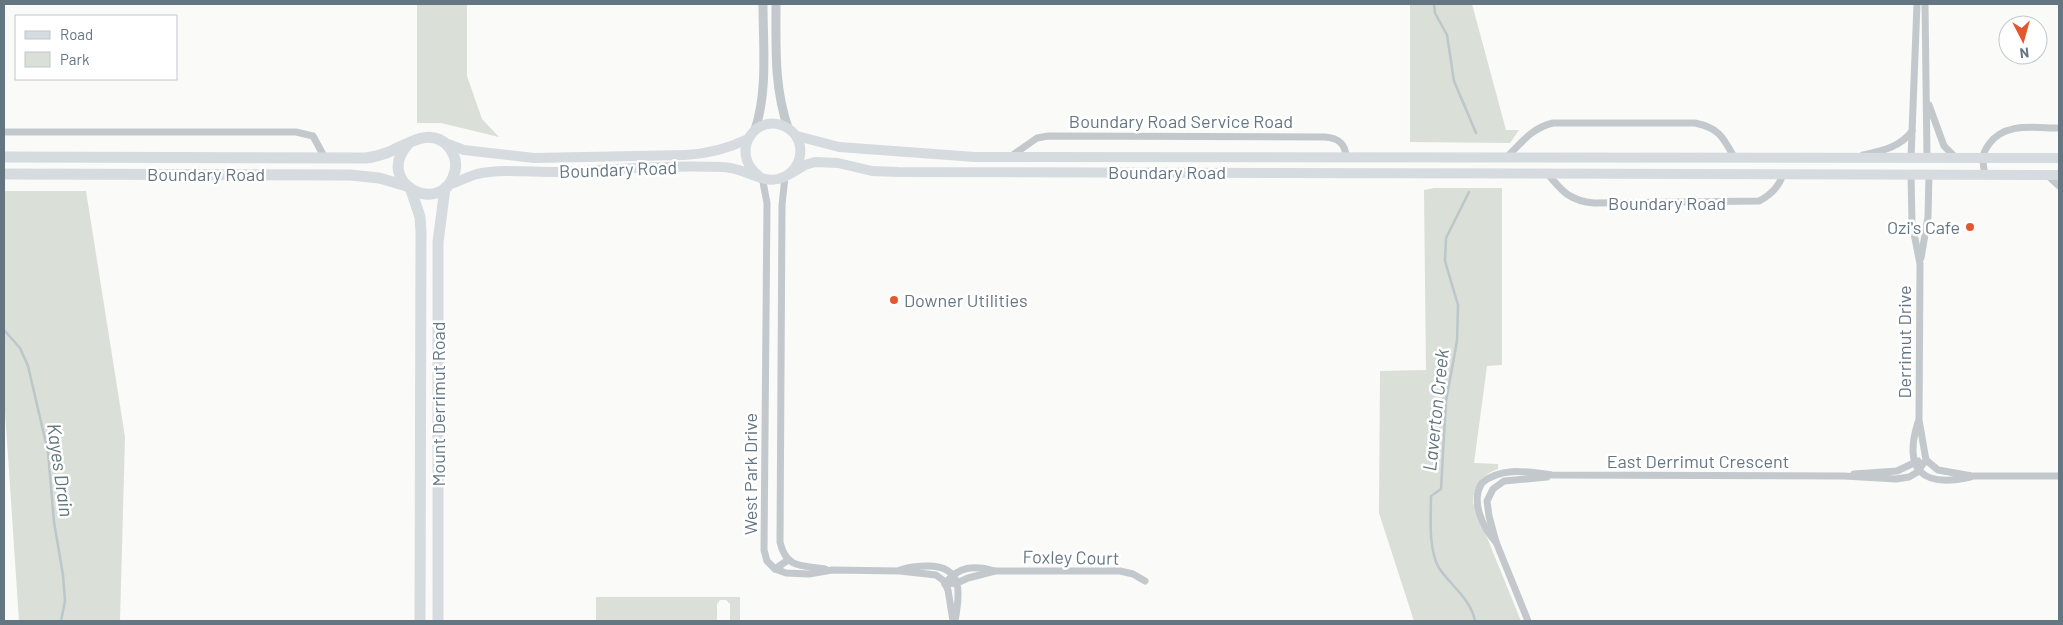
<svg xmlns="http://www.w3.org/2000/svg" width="2063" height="625" font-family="Barlow,sans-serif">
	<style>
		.green { fill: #dadfd7 }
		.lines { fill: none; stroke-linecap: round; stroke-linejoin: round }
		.stream { stroke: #bbc7cb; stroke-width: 2.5 }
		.minor { stroke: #c3c8cc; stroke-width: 7 }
		.tertiary { stroke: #c3c8cc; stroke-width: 9 }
		.secondary { stroke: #d6dbdf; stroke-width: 10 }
		.primary { stroke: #d6dbdf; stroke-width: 11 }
		.poi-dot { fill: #e4572e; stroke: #fff; stroke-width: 2 }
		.labels { text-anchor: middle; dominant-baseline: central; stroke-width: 5; stroke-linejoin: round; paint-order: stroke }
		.street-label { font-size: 18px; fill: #657683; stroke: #fff }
		.poi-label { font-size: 18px; fill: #657683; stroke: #fff; text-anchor: end }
		.water-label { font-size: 19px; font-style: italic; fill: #60757c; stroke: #fff }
	</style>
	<rect width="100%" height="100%" fill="#fafaf8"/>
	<!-- green -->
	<g class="green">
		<path d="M417,4H467V76L482,119L499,137L441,123H417Z"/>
		<path d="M1410,4H1472L1506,130H1519L1510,143L1410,142Z"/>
		<path d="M1434,188H1502V365L1487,366L1474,463L1498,464V469C1483,474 1473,486 1473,503L1521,621H1414L1379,513L1380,371L1426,370L1424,190Z"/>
		<path d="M4,191H86L125,437L120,621H19L5,411L4,410Z"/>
		<path d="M596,597H740V621H730V604L726,600H720L717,604V621H596Z"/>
	</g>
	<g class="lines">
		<!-- stream -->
		<g class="stream">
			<path d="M1434,4L1435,13L1447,35L1454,81L1476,133"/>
			<path d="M1469,192L1446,238L1445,261L1458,305L1457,341L1446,401L1441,489L1431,496C1431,517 1428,549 1439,568C1451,586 1471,599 1475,621"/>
			<path d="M4,330L20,348L28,366L48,452L54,522L63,575L65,601L61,621"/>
		</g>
		<!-- minor -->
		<g class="minor">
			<path d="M1925,4L1927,158"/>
			<path d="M1929,105L1944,146L1955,157"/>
			<path d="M4,132H296L313,136L325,158"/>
			<path d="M1863,155C1881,151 1901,147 1912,131"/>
			<path d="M1010,157L1037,138L1048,136L1325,137C1338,138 1345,143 1346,156"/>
			<path d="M1507,157C1522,142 1532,128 1553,123H1695C1719,128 1723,137 1734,157"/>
			<path d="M1911,158L1917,4"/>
			<path d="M1548,174C1562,192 1571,201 1594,203L1759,201C1771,195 1779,187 1783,174"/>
			<path d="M1911,174L1912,223L1920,264L1919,420L1926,460L1938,470L1972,476H2059"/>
			<path d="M1985,175C1984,170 1983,164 1983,159C1983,153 1986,148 1989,144C2005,122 2034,128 2059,128"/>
			<path d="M2047,175L2059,186"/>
			<path d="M762,177L767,203L764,550L767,561L775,569L786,573L809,574L832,570L900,571L936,575L944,581L948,590L953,621"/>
			<path d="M785,177L782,205L780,542C786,569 802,565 825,569"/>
			<path d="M1921,258L1928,217L1929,174"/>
			<path d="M1918,422C1903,470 1922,488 1970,477"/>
			<path d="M1854,474L1897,471L1918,461"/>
			<path d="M1496,542C1483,528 1470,501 1482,483C1501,466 1529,472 1552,475L1844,476L1896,479L1909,477L1916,473L1926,460"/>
			<path d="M775,569L788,560"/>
			<path d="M900,570C909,567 918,566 928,566C964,566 960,594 955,621"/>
			<path d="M945,584L957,583L968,578L995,571H1120L1133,574L1145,581"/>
			<path d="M945,584C958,566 974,565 995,571"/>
			<path d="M1528,621L1496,542L1489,516L1487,501L1493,489L1504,481L1547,477"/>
		</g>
		<!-- tertiary -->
		<g class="tertiary">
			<path d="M776,4C776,47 774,87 788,128"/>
			<path d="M755,130C768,90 763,46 763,4"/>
		</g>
		<!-- secondary -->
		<g class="secondary">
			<path d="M797,136L839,147L975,157L2059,158"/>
			<path d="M445,143L464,150L534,158L685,155C709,154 727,149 748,139"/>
			<path d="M790,174L805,165L815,162L838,163L872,171L898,172L2059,175"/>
			<path d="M448,185C458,182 467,177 477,174C505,168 535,173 564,172C617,169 670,165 723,167C742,167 761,183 778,179C801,174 809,143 789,129C758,108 727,152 759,176"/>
		</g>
		<!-- primary -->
		<g class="primary">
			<path d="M4,157L366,158C374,157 381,155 389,152C408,144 430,127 448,146C454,153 457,162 455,171C444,219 371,184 409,143"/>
			<path d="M4,174L350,175L379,178L407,186"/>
			<path d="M411,190L420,217L421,232L420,621"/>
			<path d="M438,621V242L445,188"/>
		</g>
	</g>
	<!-- markers -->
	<g class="poi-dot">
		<circle cx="1970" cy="227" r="5"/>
		<circle cx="894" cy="300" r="5"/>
	</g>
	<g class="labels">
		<!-- street labels -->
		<g class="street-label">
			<text x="1181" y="121">Boundary Road Service Road</text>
			<text transform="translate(618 169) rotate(-2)">Boundary Road</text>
			<text x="1167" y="172">Boundary Road</text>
			<text x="206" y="174">Boundary Road</text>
			<text x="1667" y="203">Boundary Road</text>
			<text transform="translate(1904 342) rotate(-90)">Derrimut Drive</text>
			<text transform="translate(438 404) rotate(-90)">Mount Derrimut Road</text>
			<text x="1698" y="461">East Derrimut Crescent</text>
			<text transform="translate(750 474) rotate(-90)">West Park Drive</text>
			<text transform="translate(1071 557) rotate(1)">Foxley Court</text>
		</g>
		<!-- poi labels -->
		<g class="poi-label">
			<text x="1960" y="227">Ozi's Cafe</text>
			<text x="904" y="300" text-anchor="start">Downer Utilities</text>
		</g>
		<!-- water labels -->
		<g class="water-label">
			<text transform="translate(1435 410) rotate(-84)">Laverton Creek</text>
			<text transform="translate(61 470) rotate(82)">Kayes Drain</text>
		</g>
	</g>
	<!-- border -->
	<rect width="2063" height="625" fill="none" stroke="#657683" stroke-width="10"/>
	<!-- legend -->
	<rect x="15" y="15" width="162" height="65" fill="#ffffff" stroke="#c1c8cd"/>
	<rect x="25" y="31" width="25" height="8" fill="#d6dbdf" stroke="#c1c8cd"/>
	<text x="60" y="40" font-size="15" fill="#657683">Road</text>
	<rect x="25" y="52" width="25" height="15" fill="#dadfd7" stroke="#c1c8cd"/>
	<text x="60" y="65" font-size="15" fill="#657683">Park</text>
	<!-- north arrow -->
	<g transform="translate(2023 40) rotate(174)"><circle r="24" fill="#ffffff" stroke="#c1c8cd"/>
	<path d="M0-4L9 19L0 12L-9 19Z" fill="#e4572e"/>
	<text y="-8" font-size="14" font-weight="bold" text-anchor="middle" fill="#657683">N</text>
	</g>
</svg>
